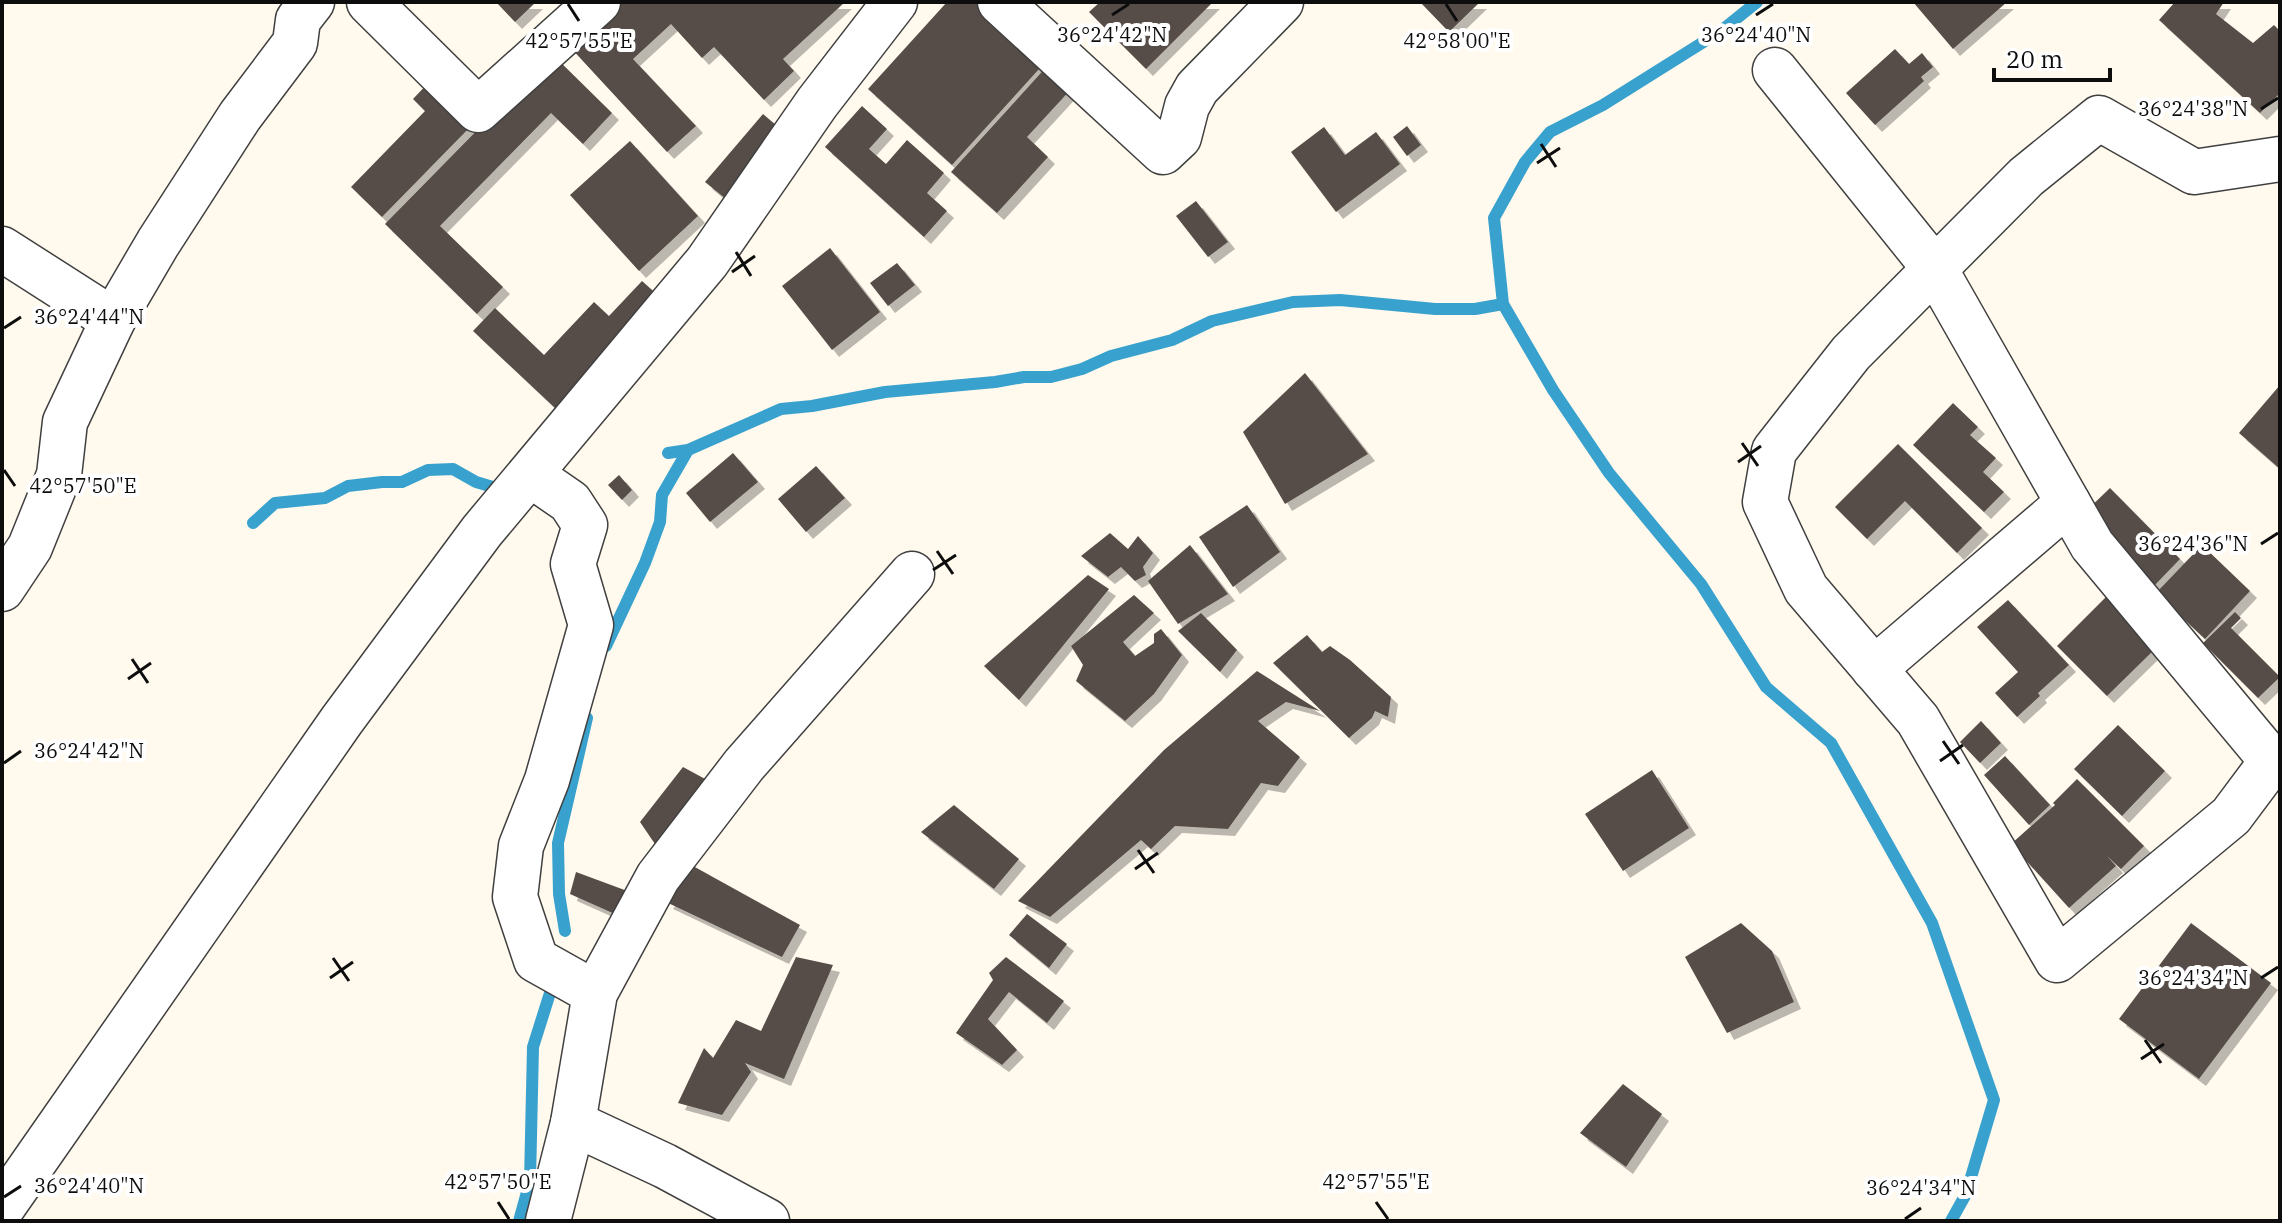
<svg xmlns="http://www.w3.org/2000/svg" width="2282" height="1223" font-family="'IBM Plex Serif',serif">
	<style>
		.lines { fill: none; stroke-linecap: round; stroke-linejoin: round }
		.stream { stroke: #39a1cd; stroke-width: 12 }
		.building { fill: #564d49; filter: url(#shadow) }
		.minor-casing { stroke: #404040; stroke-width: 47 }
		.minor { stroke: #fff; stroke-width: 44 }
		.ticks { fill: none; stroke: #0d0d0d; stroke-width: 3 }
		.ticks-label { font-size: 20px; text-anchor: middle; fill: #0d0d0d; stroke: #fff; stroke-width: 8; stroke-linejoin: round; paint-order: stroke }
	</style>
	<defs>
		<filter id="shadow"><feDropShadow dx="7" dy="7" stdDeviation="0" flood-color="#0004"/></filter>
	</defs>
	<rect width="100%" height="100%" fill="#fffaed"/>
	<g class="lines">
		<!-- stream -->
		<g class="stream">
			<path d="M1757,2L1721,31L1603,105L1550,132L1525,162L1494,218L1503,304L1553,390L1609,473L1701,584L1766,687L1831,743L1932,923L1994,1100L1966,1194L1951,1221"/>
			<path d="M668,453L688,450L781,409L812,406L885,392L995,382L1024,377H1051L1082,369L1111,356L1172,340L1212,321L1293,302L1340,300L1435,309H1475L1503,304"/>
			<path d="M253,523L275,503L325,498L348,486L382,482H402L428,470L453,469L476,482L503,490"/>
			<path d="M606,646L645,563L660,522L662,495L688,450"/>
			<path d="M565,931L559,894L558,843L587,718"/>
			<path d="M519,1221L530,1181L533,1047L550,993"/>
		</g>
	</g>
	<!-- building -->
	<g class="building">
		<path d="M496,2H536L515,22Z"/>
		<path d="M615,2H845L783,59L794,71L764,100L714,47L702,58L671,24L633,59L696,126L667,152L569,46Z"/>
		<path d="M947,2H987L1049,58L952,165L868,89Z"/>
		<path d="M1100,2H1213L1146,69L1089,12Z"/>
		<path d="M1420,2H1480L1449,32Z"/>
		<path d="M1913,2H2007L1953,49Z"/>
		<path d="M2175,2H2224L2216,14L2253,43L2274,25L2280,31V93L2260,113L2159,20Z"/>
		<path d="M1895,49L1909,64L1922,53L1933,67L1921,77L1924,81L1875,125L1846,93Z"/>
		<path d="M552,54L612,113L583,144L551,113L440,226L503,287L477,314L385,224Z"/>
		<path d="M1049,64L1074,86L1027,137L1048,157L997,213L951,172Z"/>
		<path d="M431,80L475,122L382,217L351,187L425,111L413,99Z"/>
		<path d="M862,106L887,129L869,149L886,164L907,140L944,173L927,193L947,211L924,237L825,147Z"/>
		<path d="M763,114L783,131L726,199L705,182Z"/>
		<path d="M1407,126L1421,145L1407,156L1393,137Z"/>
		<path d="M1324,127L1345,155L1376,132L1400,164L1336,212L1291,152Z"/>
		<path d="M630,141L698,216L639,271L570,195Z"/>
		<path d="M1196,201L1228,242L1208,257L1176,216Z"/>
		<path d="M830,248L880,312L832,350L782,286Z"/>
		<path d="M897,263L915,285L888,306L870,283Z"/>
		<path d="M642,281L660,297L555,408L473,331L495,308L544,355L594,302L609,316Z"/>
		<path d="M1305,373L1368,454L1285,504L1243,432Z"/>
		<path d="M2280,385V469L2239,433Z"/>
		<path d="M1953,403L1978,427L1970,435L1996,458L1983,472L2004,492L1984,512L1913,445Z"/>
		<path d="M1898,444L1982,528L1957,553L1905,501L1867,539L1835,507Z"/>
		<path d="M733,453L758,482L710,522L686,493Z"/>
		<path d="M816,466L845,498L806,532L778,499Z"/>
		<path d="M619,475L632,490L622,500L608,485Z"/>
		<path d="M2110,488L2180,559L2154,586L2083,514Z"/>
		<path d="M1247,505L1280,552L1233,587L1199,537Z"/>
		<path d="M1110,533L1128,549L1138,536L1153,553L1143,567L1146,575L1135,581L1121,567L1108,577L1081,556Z"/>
		<path d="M1190,545L1228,594L1178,624L1148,581Z"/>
		<path d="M2202,545L2250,591L2205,639L2156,593Z"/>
		<path d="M1088,575L1109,589L1019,700L984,666Z"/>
		<path d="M1134,595L1154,613L1123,642L1135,656L1154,643V634L1161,629L1182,655L1154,694L1125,721L1076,681L1083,665L1071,646Z"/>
		<path d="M2106,597L2156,648L2107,696L2057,646Z"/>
		<path d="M2008,600L2069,665L2038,693L2040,696L2017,717L1995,693L2018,672L1977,627Z"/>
		<path d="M2235,612L2241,618L2231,628L2280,677L2258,698L2203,643Z"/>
		<path d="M1201,613L1237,650L1220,672L1178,631Z"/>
		<path d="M1307,635L1322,652L1330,646L1350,660L1391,697L1388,717L1375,711L1372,718L1349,738L1273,663Z"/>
		<path d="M1257,671L1320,711L1286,702L1258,721L1300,757L1278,786L1261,783L1228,829L1175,826L1151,849L1141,840L1050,917L1018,901L1164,750Z"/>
		<path d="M1981,721L2001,743L1980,763L1960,742Z"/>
		<path d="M2118,725L2165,771L2122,816L2074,769Z"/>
		<path d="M2005,756L2050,805L2029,825L1984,775Z"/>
		<path d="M683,767L707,780L657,847L640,822Z"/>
		<path d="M1652,770L1689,828L1623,871L1585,814Z"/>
		<path d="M2077,779L2144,846L2121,869L2107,856L2116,866L2069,908L2011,844L2055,805L2053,803Z"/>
		<path d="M954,805L1019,859L994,889L921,832Z"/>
		<path d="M693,866L800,925L782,957L666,902Z"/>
		<path d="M576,872L630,892L617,915L570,894Z"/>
		<path d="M1027,914L1067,944L1049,968L1009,935Z"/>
		<path d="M1741,923L1772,951L1794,1002L1727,1033L1685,957Z"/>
		<path d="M2191,923L2271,983L2199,1079L2119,1019Z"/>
		<path d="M796,957L833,965L784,1079L745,1063L751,1072L722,1115L678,1103L704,1048L713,1058L736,1020L761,1031Z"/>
		<path d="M1006,957L1064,1001L1047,1023L1009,992L988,1019L1017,1050L1002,1065L956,1033L993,980L989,973Z"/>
		<path d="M1623,1084L1662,1114L1626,1167L1580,1133Z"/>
	</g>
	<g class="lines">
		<defs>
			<g id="minor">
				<path d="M369,2L478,110L598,2"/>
				<path d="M1000,2L1163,152L1179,137L1187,106L1197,88L1281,2"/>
				<path d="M1775,70L1935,269L2092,545L2272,761L2231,816L2057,960L1918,720L1806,589L1765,502L1774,451L1851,353L2026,177L2099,118L2194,172L2280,159"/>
				<path d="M2,249L113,320"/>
				<path d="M531,475L570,502L585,525L573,564L591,625L547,780L521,846L515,897L536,960L595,993"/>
				<path d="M2,589L30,547L59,475L65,422L113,320L158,243L240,116L295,43L298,20L312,2"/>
				<path d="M1874,669L2068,503"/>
				<path d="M573,1123L665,1166L767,1221"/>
				<path d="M2,1208L342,720L482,531L707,262L817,103L895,2"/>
				<path d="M548,1221L573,1123L595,993L658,877L744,765L912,574"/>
			</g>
		</defs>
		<!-- minor casing -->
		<use href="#minor" class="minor-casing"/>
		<!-- minor -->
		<use href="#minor" class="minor"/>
	</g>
	<!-- ticks -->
	<path class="ticks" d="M568,4L579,21M1446,4L1457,21M1112,15L1129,4M1756,15L1773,4M2261,109L2278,98M1541,144L1556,167M1537,163L1560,148M736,252L751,276M732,272L755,256M4,328L21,317M1742,443L1758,466M1738,462L1761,446M4,470L15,486M2261,544L2278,533M937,551L953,574M933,570L956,555M132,659L148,683M128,679L151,663M1943,741L1959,764M1940,761L1963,745M4,763L21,751M1138,850L1154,873M1135,869L1158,853M333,958L349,981M330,978L353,962M2261,978L2278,967M2145,1040L2161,1063M2141,1059L2164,1044M4,1197L21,1186M498,1202L509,1219M1376,1202L1388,1219M1905,1219L1921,1208"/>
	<g class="ticks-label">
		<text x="1112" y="42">36°24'42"N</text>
		<text x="1756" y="42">36°24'40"N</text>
		<text x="579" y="48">42°57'55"E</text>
		<text x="1457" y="48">42°58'00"E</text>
		<text x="2193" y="116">36°24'38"N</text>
		<text x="89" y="324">36°24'44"N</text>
		<text x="83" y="493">42°57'50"E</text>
		<text x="2193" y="551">36°24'36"N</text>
		<text x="89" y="758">36°24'42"N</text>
		<text x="2193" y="985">36°24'34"N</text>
		<text x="498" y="1189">42°57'50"E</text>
		<text x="1376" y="1189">42°57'55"E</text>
		<text x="89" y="1193">36°24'40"N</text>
		<text x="1921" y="1195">36°24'34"N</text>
	</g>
	<!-- border -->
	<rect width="2282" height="1223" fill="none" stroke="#0d0d0d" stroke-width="8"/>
	<!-- scale -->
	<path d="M1994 68v12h116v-12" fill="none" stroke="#0d0d0d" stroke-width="4"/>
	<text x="2006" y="68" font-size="24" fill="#0d0d0d" stroke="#ffffff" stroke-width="6" paint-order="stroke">20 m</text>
</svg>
